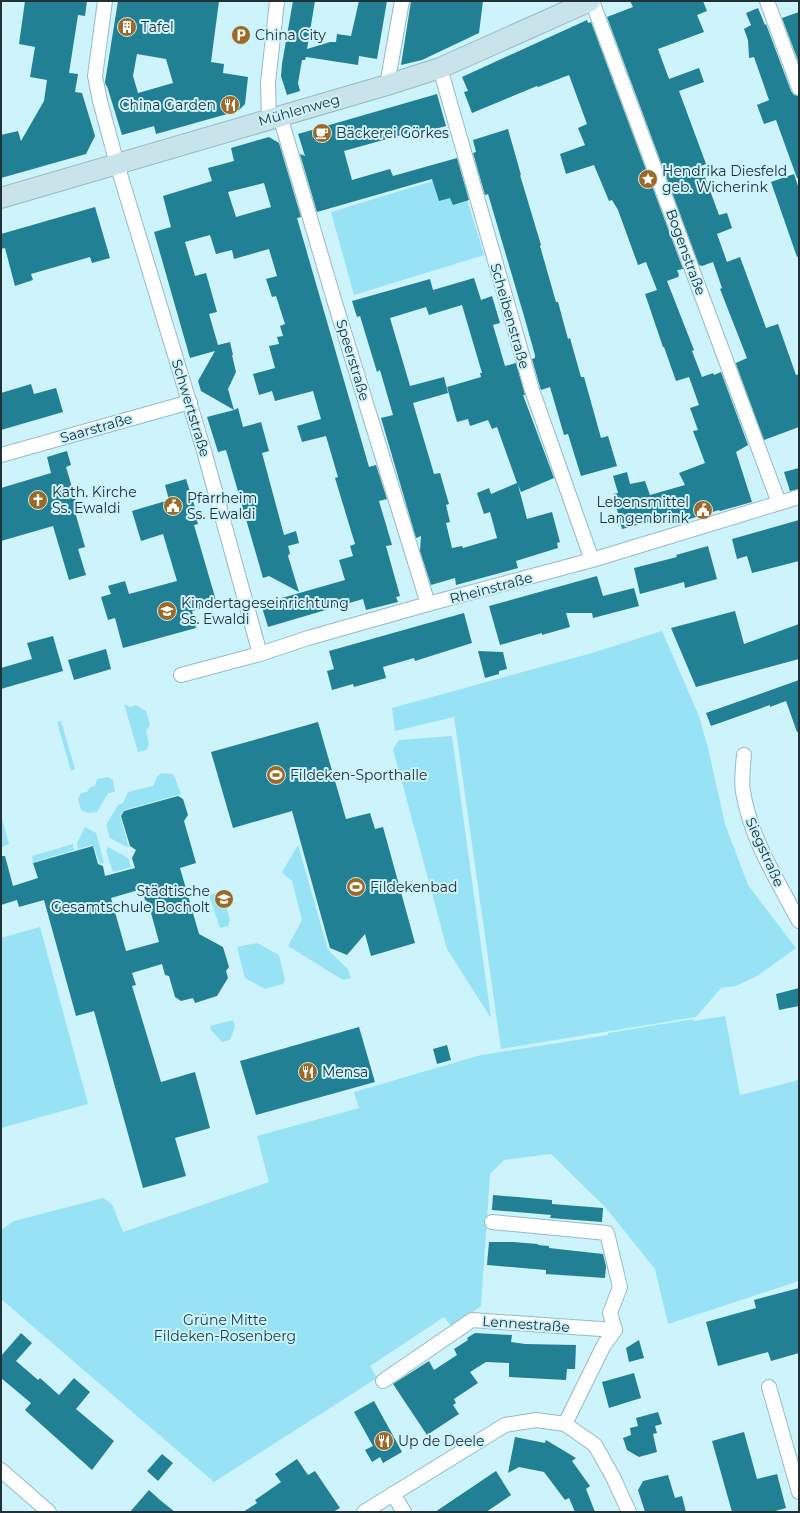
<svg xmlns="http://www.w3.org/2000/svg" width="800" height="1513" font-family="Montserrat,sans-serif">
	<style>
		.green { fill: #98e2f6 }
		.building { fill: #218094; fill-rule: evenodd }
		.lines { fill: none; stroke-linecap: round; stroke-linejoin: round }
		.minor-casing { stroke: #96bac4; stroke-width: 16 }
		.secondary-casing { stroke: #96bac4; stroke-width: 22 }
		.minor { stroke: #fff; stroke-width: 14 }
		.secondary { stroke: #c8e3e9; stroke-width: 20 }
		.labels { text-anchor: middle; dominant-baseline: central; stroke-width: 4; stroke-linejoin: round; paint-order: stroke }
		.poi-label { font-size: 14px; fill: #223135; stroke: #cdf3fd; text-anchor: start }
		.street-label { font-size: 14px; fill: #223135; stroke: #cdf3fd }
		.park-label { font-size: 14px; fill: #153e48; stroke: #cdf3fd }
	</style>
	<rect width="100%" height="100%" fill="#cdf3fd"/>
	<!-- green -->
	<g class="green">
		<path d="M459,173L484,255L354,295L331,212Z"/>
		<path d="M662,631L699,716L709,752L725,824L748,885L796,948L759,975L736,986L721,988L696,1017L501,1049L454,717L395,731L392,708L592,653Z"/>
		<path d="M124,704L130,707L136,705L146,711L150,725L146,731L149,745L146,750L138,752Z"/>
		<path d="M61,721L75,769L71,771L57,722Z"/>
		<path d="M452,736L491,1018L447,949L393,749L399,740Z"/>
		<path d="M161,773L173,774L175,778L181,794L124,810L120,816L129,848L110,838L106,825L118,805L123,803L128,792L153,786L157,777Z"/>
		<path d="M108,777L113,780L115,792L108,793L97,812L89,813L81,810L78,799L81,793L87,792L90,787L95,786L97,779Z"/>
		<path d="M1,815L9,844L1,847Z"/>
		<path d="M85,827L96,833L104,863L100,864L94,847L92,845L78,849L77,843Z"/>
		<path d="M73,844L74,850L33,862L32,856Z"/>
		<path d="M298,845L328,950L348,969L351,978L343,980L288,946L302,920L292,881L282,872Z"/>
		<path d="M108,847L128,858L131,867L113,872L106,851Z"/>
		<path d="M218,893L223,896L230,920L228,926L220,928L209,895Z"/>
		<path d="M40,927L88,1104L1,1128V938Z"/>
		<path d="M257,943L279,955L285,980L283,984L265,989L245,978L237,947Z"/>
		<path d="M725,1016L740,1095L799,1080V1281L668,1324L655,1269L606,1208L551,1154L504,1160L490,1174L481,1306L452,1327L444,1317L370,1366L377,1378L214,1482L1,1299V1230L14,1221L103,1198L112,1204L123,1232L269,1182L257,1136L359,1108L354,1092L481,1055L608,1035V1033L694,1019V1021Z"/>
		<path d="M233,1020L235,1027L230,1040L222,1042L211,1030L210,1026Z"/>
	</g>
	<!-- building -->
	<g class="building">
		<path d="M25,1H87L85,16L78,15L69,73L78,74L75,92L82,93L95,136L86,154L1,178V135L18,131L21,141L44,101L47,80L30,77L35,47L19,44Z"/>
		<path d="M118,1H219L211,62L224,64L223,73L248,77L245,104L238,111L156,134L154,126L122,135L107,86H106L105,82ZM137,54L166,59L173,83L138,93L133,76Z"/>
		<path d="M293,1H315L307,49L330,42H336L337,34L351,36L359,1H387L377,59L359,56L358,65L306,57L305,60H302L298,83L300,91L287,95L281,76L282,64Z"/>
		<path d="M411,1H483L479,33L422,60L401,65Z"/>
		<path d="M630,1H703L707,11L697,15L704,32L658,49L669,79L699,68L704,82L679,91L706,164L701,166L719,215L727,213L732,228L717,234L727,262L740,257L766,328L778,324L796,375L799,374V427L764,440L736,364V363L747,358L720,289L722,288L713,262L702,266L699,265L607,17L633,7Z"/>
		<path d="M758,8L765,25L766,24L791,91L794,95L799,96V178H797L776,120L764,124L757,105L769,100L754,57L749,58L748,40L744,29L751,25L746,13Z"/>
		<path d="M799,12V63L782,18Z"/>
		<path d="M587,20L588,23L591,22L683,269L677,270L679,275L678,277L667,281L694,350L692,351L702,377L713,373L714,375L721,372L748,445L736,452L752,502L720,511L719,510L670,525L668,517L622,529L613,494L618,493L613,476L627,472L630,484L645,481L650,495L685,485L679,473L705,463L693,431L698,430L690,408L699,405L689,377L676,381L664,347H663L645,294L657,290L646,262L638,265L618,210L612,200L609,201L594,165L566,174L560,154L585,145L578,128L587,124L569,75L538,87L537,86L472,113L464,92L468,91L462,77Z"/>
		<path d="M437,94L446,126L420,133L419,130L344,151L352,180L390,169L393,176L457,158L469,200L453,205L450,198L439,201L432,179L317,212L300,154L305,156L298,134Z"/>
		<path d="M508,129L521,175H520L541,245L540,246L556,302H558L568,339L570,338L581,377H584L601,438L608,436L617,466L581,476L568,434L564,435L550,387L541,390L540,387L532,359L535,358V355L524,316L488,194L485,195L473,153L476,152L473,140Z"/>
		<path d="M269,137L279,143L301,217L297,218L369,467L376,465L387,499L379,501L392,545L386,546L400,596L396,597L398,602L366,610L363,599L268,627L261,604L345,580L339,560L353,556L350,546L355,544L335,478L338,477L326,436L302,442L297,426L321,419L313,391L275,401L272,391L259,395L253,374L275,368L269,346L279,344L277,337L283,336L280,326L285,324L276,296L272,297L266,279L277,276L269,249L234,259L232,250L216,254L210,235L185,242L195,276L206,273L217,312L209,314L218,345L230,342L233,355H232L236,372L228,389L234,410L238,408L243,427L261,422L269,451L262,453L284,535L296,531L299,543L288,546L290,553L288,556L299,592L269,576L263,578L226,450L218,452L207,417L234,410L201,391L198,381L215,351L190,358L154,232L171,227L163,196L212,181L208,168L234,161L231,148ZM264,183L271,207L236,217L228,192Z"/>
		<path d="M794,174L799,189V256L797,257L771,182Z"/>
		<path d="M95,207L110,258L92,263L90,257L31,274L33,280L15,286L5,248L1,249V234Z"/>
		<path d="M474,278L481,300L492,296L500,323L493,325L505,366L516,363L525,395H523L554,478L521,492L518,485L527,519L552,512L560,542L557,543L558,548L516,561L518,568L456,585L455,578L431,585L420,551L421,536L416,538L381,418L393,415L380,370L377,372L360,316L357,317L352,301L430,279L433,290ZM462,305L482,373H480L481,377L447,387L457,422L468,419L470,426L488,420L492,429L497,427L517,483L491,494L489,488L477,493L484,514L490,512L497,538L463,548L462,546L452,548L446,523L450,522L446,505L449,504L440,473L434,474L413,403L448,393L444,377L410,386L390,318L426,307L429,315Z"/>
		<path d="M31,384L34,394L56,388L63,412L1,430V393Z"/>
		<path d="M67,451L71,465L66,467L79,511L75,512L85,547L78,549L86,575L69,580L53,526L1,541V488L51,473L47,457Z"/>
		<path d="M799,468V489L790,491L784,472Z"/>
		<path d="M186,479L199,520L197,521L198,524L194,525L217,604L192,611L196,628L123,648L115,618L108,620L101,597L111,594L108,586L125,581L129,594L177,581L163,534L141,541L132,511L169,500L165,485Z"/>
		<path d="M799,520V561L752,573L747,556L737,559L732,539Z"/>
		<path d="M708,546L717,579L685,588L684,582L640,594L634,568L677,557L676,555Z"/>
		<path d="M597,576L603,596L634,588L639,606L593,618L592,613H566L570,627L542,635V633L500,645L489,606Z"/>
		<path d="M735,611L744,644L799,624V659L696,687L671,628Z"/>
		<path d="M464,613L472,643L415,661L414,658L383,667L386,678L354,687L353,684L332,690L327,671L334,669L329,651Z"/>
		<path d="M53,636L63,671L1,689V668L32,659L27,643Z"/>
		<path d="M106,649L111,669L74,680L68,660Z"/>
		<path d="M478,651L503,652L507,669L499,671V674L485,678Z"/>
		<path d="M799,680V732H797L786,701L770,707V705L711,726L706,713Z"/>
		<path d="M318,722L346,819L370,813L375,829L383,827L415,943L371,956L365,934L347,955L330,948L292,811L233,828L211,752Z"/>
		<path d="M178,796L183,799L188,815L184,821L196,863L180,868L199,934L223,947L229,967L226,971L228,978L217,996L195,1003L193,998L181,1001L175,997L169,976L165,975L162,964L132,973L136,985L132,986L161,1082L195,1072L210,1128L175,1138L186,1176L143,1188L94,1011L76,1016L44,900L19,907L17,900L1,905V856H5L13,886L38,878L33,863L93,846L98,864L103,866L105,876L135,868L132,858L136,850L130,846L121,816L124,811ZM142,889L145,900L148,902L159,942L126,951L111,898Z"/>
		<path d="M799,988V1006L779,1010L776,994Z"/>
		<path d="M359,1027L375,1082L256,1115L240,1061Z"/>
		<path d="M447,1045L451,1060L437,1064L433,1049Z"/>
		<path d="M493,1195L552,1200V1204L603,1208L602,1222L550,1218L551,1215L492,1210Z"/>
		<path d="M489,1242H513L538,1244V1245L549,1246V1248L603,1254L606,1266L605,1278L546,1274V1270L487,1265Z"/>
		<path d="M799,1288V1353L771,1361L768,1352L718,1366L706,1322L756,1308L754,1300Z"/>
		<path d="M21,1333L32,1343L16,1361L38,1380L40,1378L59,1395L74,1378L90,1392L76,1409L114,1441L92,1470L25,1410L31,1403L1,1378V1356Z"/>
		<path d="M475,1333L512,1335L511,1342L525,1344L576,1345L575,1369H567L566,1380L509,1377V1363L486,1362L470,1372L478,1383L454,1399L456,1403L453,1405L459,1414L427,1435L393,1384L429,1361L434,1370L457,1355L454,1349L468,1340L467,1338Z"/>
		<path d="M639,1340L644,1358L629,1362L626,1348Z"/>
		<path d="M634,1373L641,1398L609,1408L602,1382Z"/>
		<path d="M374,1401L402,1452L383,1463L380,1457L372,1462L365,1450L373,1446L354,1412Z"/>
		<path d="M658,1412L662,1424L655,1426L657,1433L653,1434L657,1452L639,1457L627,1450L623,1438L631,1435L630,1428L638,1426L636,1418Z"/>
		<path d="M744,1432L757,1479L777,1474L786,1508L772,1512H732L712,1441Z"/>
		<path d="M515,1437L545,1443L546,1440L576,1458L572,1461L590,1486L586,1489L595,1512H575L569,1498L565,1500L544,1472L519,1467L508,1473Z"/>
		<path d="M162,1454L173,1463L158,1481L147,1471Z"/>
		<path d="M297,1459L308,1475L315,1471L340,1508L333,1512H243L257,1503L255,1500L281,1482L275,1474Z"/>
		<path d="M496,1471L511,1495L498,1504L486,1512H435Z"/>
		<path d="M668,1475L675,1498L682,1496L686,1512H645L638,1490L643,1481Z"/>
		<path d="M149,1490L160,1500L175,1512H130Z"/>
	</g>
	<g class="lines">
		<defs>
			<g id="minor">
				<path d="M105,1L95,76L100,101L117,164L204,451L260,654"/>
				<path d="M592,1L779,503"/>
				<path d="M767,1L799,88"/>
				<path d="M440,68L532,390L592,560"/>
				<path d="M387,85L402,1"/>
				<path d="M280,116L335,303L428,604"/>
				<path d="M269,119L268,83L277,1"/>
				<path d="M1,455L190,402"/>
				<path d="M181,675L260,654L308,638L428,604L592,560L799,497"/>
				<path d="M744,755C743,767 741,781 743,792C751,839 777,880 799,921"/>
				<path d="M492,1222L607,1233L620,1287L610,1313L615,1330"/>
				<path d="M383,1381L472,1320L615,1330L604,1345L565,1424L595,1445L613,1477L629,1512"/>
				<path d="M769,1387L799,1492"/>
				<path d="M1,1470L49,1512"/>
				<path d="M393,1494L404,1512"/>
				<path d="M364,1512L505,1425L536,1420L565,1424"/>
			</g>
			<path id="secondary" d="M1,198L387,85L440,68L590,1"/>
		</defs>
		<!-- minor casing -->
		<use href="#minor" class="minor-casing"/>
		<!-- secondary casing -->
		<use href="#secondary" class="secondary-casing"/>
		<!-- minor -->
		<use href="#minor" class="minor"/>
		<!-- secondary -->
		<use href="#secondary" class="secondary"/>
	</g>
	<!-- icons -->
	<defs>
		<symbol id="building-disc" viewBox="-11 -11 22 22"><circle r="9.5" fill="#a06825" stroke="#cdf3fd"/><path d="M-4-6H4V6H1V3H-1V6H-4ZM-2.5-4.3h1.7v1.8h-1.7ZM.8-4.3h1.7v1.8H.8ZM-2.5-1h1.7V.8h-1.7ZM.8-1h1.7V.8H.8Z" fill="#fff"/></symbol>
		<symbol id="parking-disc" viewBox="-11 -11 22 22"><circle r="9.5" fill="#a06825" stroke="#cdf3fd"/><path d="M-3.5-5.5H1a3.5 3.5 0 0 1 0 7H-1V5.5H-3.5ZM-1-3.4V-.6H.8a1.4 1.4 0 0 0 0-2.8Z" fill="#fff"/></symbol>
		<symbol id="restaurant-disc" viewBox="-11 -11 22 22"><circle r="9.5" fill="#a06825" stroke="#cdf3fd"/><path d="M-5-6h1v4h1v-4h1v4h1v-4h1v5L-1.5 .5V6h-2V.5L-5-1ZM5-6V6H3V1.5H1.5Q1.5-4 5-6Z" fill="#fff"/></symbol>
		<symbol id="cafe-disc" viewBox="-11 -11 22 22"><circle r="9.5" fill="#a06825" stroke="#cdf3fd"/><path d="M-5.5-4.5H6V0H3Q3 3.5 0 3.5H-2.5Q-5.5 3.5-5.5 0ZM3-3.2v2h1.7v-2ZM-6 4.5H4V6H-6Z" fill="#fff"/></symbol>
		<symbol id="sight-disc" viewBox="-11 -11 22 22"><circle r="9.5" fill="#a06825" stroke="#cdf3fd"/><path d="M0-6L1.8-2.2L6-1.7L2.9 1.2L3.7 5.4L0 3.3L-3.7 5.4L-2.9 1.2L-6-1.7L-1.8-2.2Z" fill="#fff"/></symbol>
		<symbol id="church-disc" viewBox="-11 -11 22 22"><circle r="9.5" fill="#a06825" stroke="#cdf3fd"/><path d="M-1.2-6h2.4v3.5h3.3v2.4h-3.3V6h-2.4V-.1h-3.3v-2.4h3.3Z" fill="#fff"/></symbol>
		<symbol id="civic-disc" viewBox="-11 -11 22 22"><circle r="9.5" fill="#a06825" stroke="#cdf3fd"/><path d="M-.6-6.5H3V-4.5H.6V-3L4-1V1h2V6H-6V1h2V-1L-.6-3ZM-1.2 2.5V6h2.4V2.5Z" fill="#fff"/></symbol>
		<symbol id="school-disc" viewBox="-11 -11 22 22"><circle r="9.5" fill="#a06825" stroke="#cdf3fd"/><path d="M0-5L7-2L0 1L-7-2ZM-4 1L0 2.5L4 1V4Q0 6-4 4Z" fill="#fff"/></symbol>
		<symbol id="stadium-disc" viewBox="-11 -11 22 22"><circle r="9.5" fill="#a06825" stroke="#cdf3fd"/><path d="M0-5a6.5 5 0 1 0 0 10a6.5 5 0 1 0 0-10ZM-3.5-1.8h7v3.6h-7Z" fill="#fff"/></symbol>
	</defs>
	<g fill-rule="evenodd">
		<use href="#building-disc" x="116" y="16" width="22" height="22"/>
		<use href="#parking-disc" x="230" y="24" width="22" height="22"/>
		<use href="#restaurant-disc" x="219" y="94" width="22" height="22"/>
		<use href="#cafe-disc" x="311" y="122" width="22" height="22"/>
		<use href="#sight-disc" x="637" y="168" width="22" height="22"/>
		<use href="#church-disc" x="27" y="489" width="22" height="22"/>
		<use href="#civic-disc" x="162" y="495" width="22" height="22"/>
		<use href="#civic-disc" x="692" y="499" width="22" height="22"/>
		<use href="#school-disc" x="156" y="600" width="22" height="22"/>
		<use href="#stadium-disc" x="265" y="764" width="22" height="22"/>
		<use href="#stadium-disc" x="345" y="876" width="22" height="22"/>
		<use href="#school-disc" x="213" y="888" width="22" height="22"/>
		<use href="#restaurant-disc" x="297" y="1061" width="22" height="22"/>
		<use href="#restaurant-disc" x="373" y="1430" width="22" height="22"/>
	</g>
	<g class="labels">
		<!-- poi labels -->
		<g class="poi-label">
			<text x="141" y="27">Tafel</text>
			<text x="255" y="35">China City</text>
			<text x="216" y="105" text-anchor="end">China Garden</text>
			<text x="336" y="133">Bäckerei Görkes</text>
			<text x="662" y="171">Hendrika Diesfeld<tspan x="662" dy="16">geb. Wicherink</tspan></text>
			<text x="52" y="492">Kath. Kirche<tspan x="52" dy="16">Ss. Ewaldi</tspan></text>
			<text x="187" y="498">Pfarrheim<tspan x="187" dy="16">Ss. Ewaldi</tspan></text>
			<text x="689" y="502" text-anchor="end">Lebensmittel<tspan x="689" dy="16">Langenbrink</tspan></text>
			<text x="181" y="603">Kindertageseinrichtung<tspan x="181" dy="16">Ss. Ewaldi</tspan></text>
			<text x="290" y="775">Fildeken-Sporthalle</text>
			<text x="370" y="887">Fildekenbad</text>
			<text x="210" y="891" text-anchor="end">Städtische<tspan x="210" dy="16">Gesamtschule Bocholt</tspan></text>
			<text x="322" y="1072">Mensa</text>
			<text x="398" y="1441">Up de Deele</text>
		</g>
		<!-- street labels -->
		<g class="street-label">
			<text transform="translate(299 110) rotate(-16)">Mühlenweg</text>
			<text transform="translate(686 252) rotate(70)">Bogenstraße</text>
			<text transform="translate(510 316) rotate(74)">Scheibenstraße</text>
			<text transform="translate(353 360) rotate(73)">Speerstraße</text>
			<text transform="translate(191 408) rotate(73)">Schwertstraße</text>
			<text transform="translate(96 428) rotate(-16)">Saarstraße</text>
			<text transform="translate(491 588) rotate(-15)">Rheinstraße</text>
			<text transform="translate(765 852) rotate(66)">Siegstraße</text>
			<text transform="translate(526 1324) rotate(4)">Lennestraße</text>
		</g>
		<!-- park labels -->
		<g class="park-label">
			<text x="225" y="1320">Grüne Mitte<tspan x="225" dy="16">Fildeken-Rosenberg</tspan></text>
		</g>
	</g>
	<!-- border -->
	<rect width="800" height="1513" fill="none" stroke="#223135" stroke-width="4"/>
</svg>
